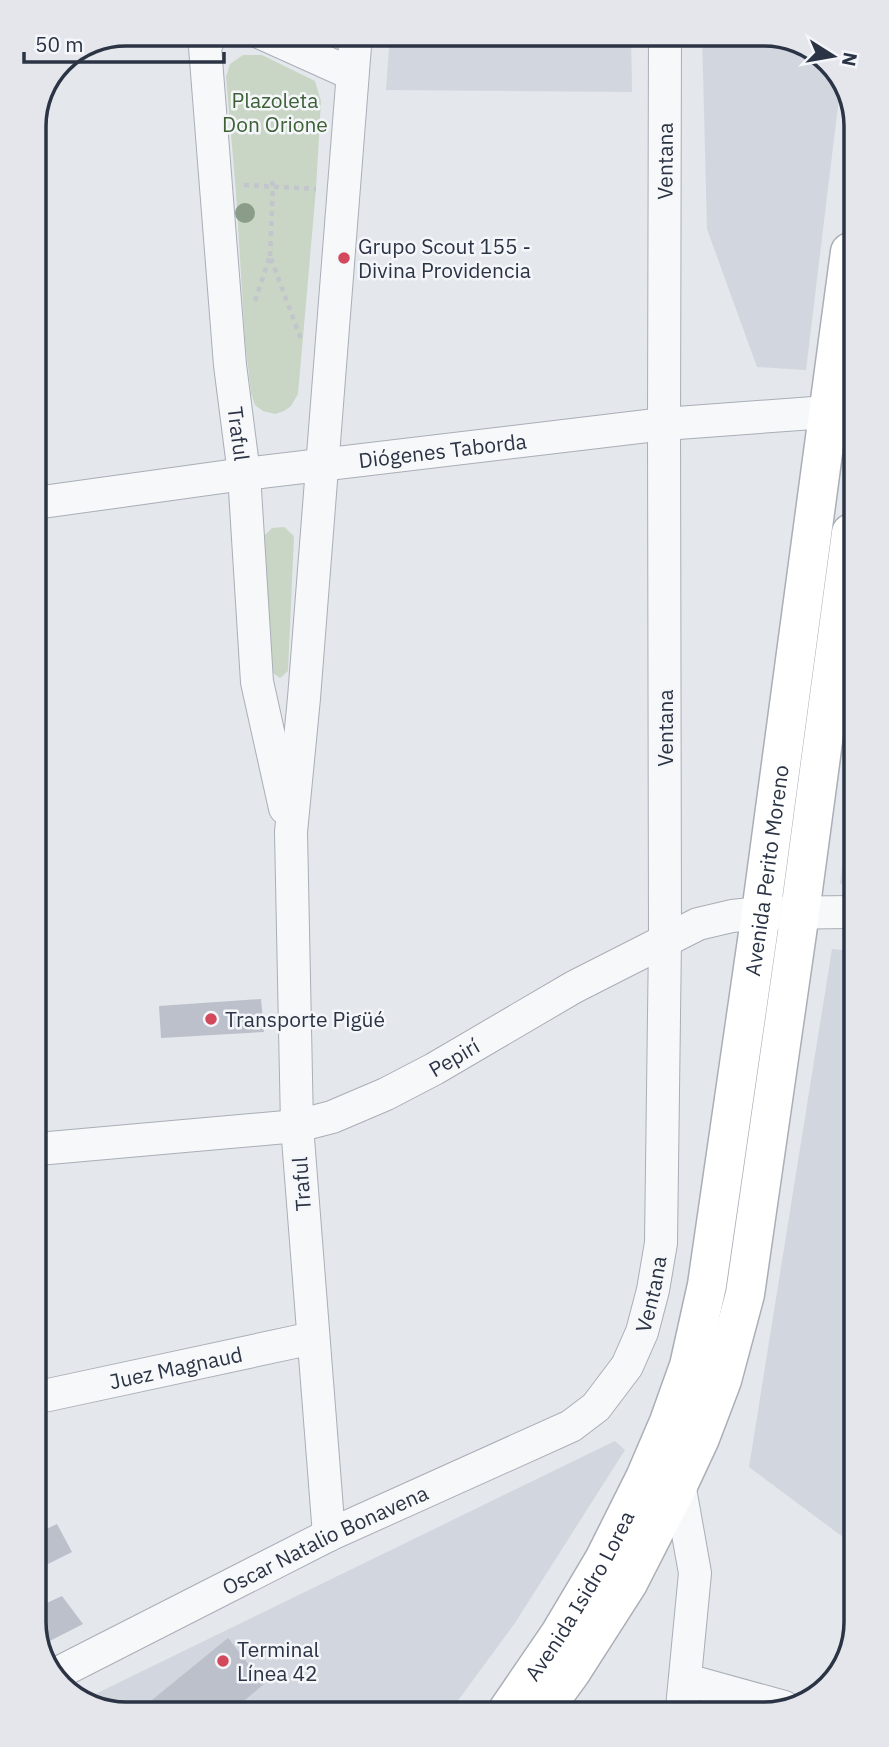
<svg xmlns="http://www.w3.org/2000/svg" width="889" height="1747" font-family="'IBM Plex Sans',sans-serif">
	<style>
		.built { fill: #d2d6de }
		.green { fill: #c9d6c5 }
		.building { fill: #bbc0ca }
		.lines { fill: none; stroke-linecap: round; stroke-linejoin: round }
		.street-casing { stroke: #a9aeb7; stroke-width: 34 }
		.secondary-casing { stroke: #a9aeb7; stroke-width: 41 }
		.path { stroke: #c2c5cb; stroke-width: 4.5; stroke-dasharray: 5 5; stroke-linecap: butt }
		.street { stroke: #f7f8fa; stroke-width: 32 }
		.secondary { stroke: #fff; stroke-width: 38 }
		.tree { fill: #899d89 }
		.poi-dot { fill: #d1495b; stroke: #f4f6f9; stroke-width: 2.5 }
		.labels { text-anchor: middle; dominant-baseline: central; stroke-width: 5; stroke-linejoin: round; paint-order: stroke }
		.park-label { font-size: 21px; fill: #3f6138; stroke: #f4f6f9 }
		.street-label { font-size: 21px; fill: #2b3445; stroke: #f4f6f9 }
		.poi-label { font-size: 21px; fill: #2b3445; stroke: #f4f6f9; text-anchor: start }
		.rim { fill: none; stroke: #2b3445; stroke-width: 3.5 }
	</style>
	<rect width="100%" height="100%" fill="#e4e7ec"/>
	<!-- built -->
	<g class="built">
		<path d="M390,33H631L632,92L386,90Z"/>
		<path d="M702,33H770L819,52L841,81L806,370L757,367L707,229Z"/>
		<path d="M852,791V885L840,884Z"/>
		<path d="M832,949L853,951L855,1546L749,1467Z"/>
		<path d="M615,1441L625,1450L515,1623L451,1710L119,1714L83,1700Z"/>
	</g>
	<!-- green -->
	<g class="green">
		<path d="M243,55H262L315,81L321,101L316,189L298,394L291,406L284,411L275,414L263,411L255,405L251,393L245,341L236,192L226,77L230,64Z"/>
		<path d="M284,527L294,536L288,671L280,678L272,672L263,537L272,528Z"/>
	</g>
	<!-- building -->
	<g class="building">
		<path d="M261,999L264,1032L161,1038L159,1006Z"/>
		<path d="M57,1524L72,1552L40,1568V1532Z"/>
		<path d="M62,1596L83,1624L40,1646V1606Z"/>
		<path d="M228,1638L264,1684L231,1712L136,1713Z"/>
	</g>
	<g class="lines">
		<defs>
			<g id="street">
				<path id="s1" d="M212,33L205,47L230,365L244,474L257,682L285,808"/>
				<path d="M261,33L352,74"/>
				<path id="s2" d="M35,503L244,474L664,424L827,412H850"/>
				<path id="s3" d="M38,1149L297,1126L332,1117L386,1094L434,1069L574,987L698,924L732,916L761,913L853,912"/>
				<path id="s4" d="M39,1397L313,1338"/>
				<path d="M679,1483L695,1573L682,1708"/>
				<path d="M329,1535L297,1126L291,832L304,698L356,33"/>
				<path id="s5" d="M54,1675L329,1535L571,1426L596,1407L627,1366L642,1332L653,1290L661,1243L665,940L664,424L665,33"/>
				<path d="M686,1680L784,1707"/>
			</g>
			<g id="secondary">
				<path d="M544,1709L571,1672L628,1583L679,1483L700,1438L722,1380L745,1294L800,912L851,533"/>
				<path id="s6" d="M508,1710L560,1634L604,1560L645,1478L669,1422L689,1366L707,1285L761,913L850,252"/>
			</g>
		</defs>
		<!-- street casing -->
		<use href="#street" class="street-casing"/>
		<!-- secondary casing -->
		<use href="#secondary" class="secondary-casing"/>
		<!-- path -->
		<g class="path">
			<path d="M244,185L316,189"/>
			<path d="M270,256L273,186L271,176"/>
			<path d="M255,301L270,256L302,342"/>
		</g>
		<!-- street -->
		<use href="#street" class="street"/>
		<!-- secondary -->
		<use href="#secondary" class="secondary"/>
	</g>
	<!-- trees -->
	<circle class="tree" cx="245" cy="213" r="10"/>
	<!-- markers -->
	<g class="poi-dot">
		<circle cx="344" cy="258" r="7"/>
		<circle cx="211" cy="1019" r="7"/>
		<circle cx="223" cy="1661" r="7"/>
	</g>
	<g class="labels">
		<!-- park labels -->
		<g class="park-label">
			<text x="275" y="100">Plazoleta<tspan x="275" dy="24">Don Orione</tspan></text>
		</g>
		<!-- street labels -->
		<g class="street-label">
			<text stroke="none"><textPath href="#s5" startOffset="1867">Ventana</textPath></text>
			<text stroke="none"><textPath href="#s1" startOffset="404">Traful</textPath></text>
			<text stroke="none"><textPath href="#s2" startOffset="411">Diógenes Taborda</textPath></text>
			<text transform="translate(665 728) rotate(-90)">Ventana</text>
			<text stroke="none"><textPath href="#s6" startOffset="892">Avenida Perito Moreno</textPath></text>
			<text stroke="none"><textPath href="#s3" startOffset="432">Pepirí</textPath></text>
			<text transform="translate(301 1184) rotate(-94)">Traful</text>
			<text stroke="none"><textPath href="#s5" startOffset="733">Ventana</textPath></text>
			<text stroke="none"><textPath href="#s4" startOffset="140">Juez Magnaud</textPath></text>
			<text stroke="none"><textPath href="#s5" startOffset="303">Oscar Natalio Bonavena</textPath></text>
			<text stroke="none"><textPath href="#s6" startOffset="135">Avenida Isidro Lorea</textPath></text>
		</g>
		<!-- poi labels -->
		<g class="poi-label">
			<text x="358" y="246">Grupo Scout 155 -<tspan x="358" dy="24">Divina Providencia</tspan></text>
			<text x="225" y="1019">Transporte Pigüé</text>
			<text x="237" y="1649">Terminal<tspan x="237" dy="24">Línea 42</tspan></text>
		</g>
	</g>
	<!-- crop -->
	<path d="M0 0H889V1747H0ZM126 46H764A80 80 0 0 1 844 126V1622A80 80 0 0 1 764 1702H126A80 80 0 0 1 46 1622V126A80 80 0 0 1 126 46Z" fill="#e4e6eb" fill-rule="evenodd"/>
	<path class="rim" d="M126 46H764A80 80 0 0 1 844 126V1622A80 80 0 0 1 764 1702H126A80 80 0 0 1 46 1622V126A80 80 0 0 1 126 46Z"/>
	<!-- north arrow -->
	<g transform="translate(833 56) rotate(101)" stroke="#f4f6f9" stroke-width="5" paint-order="stroke">
	<path d="M0-5L12 26L0 18L-12 26Z" fill="#2b3445"/>
	<text y="-10" font-size="19" font-weight="bold" text-anchor="middle" fill="#2b3445">N</text>
	</g>
	<!-- scale -->
	<path d="M24 52v10h200v-10" fill="none" stroke="#2b3445" stroke-width="3.5"/>
	<text x="35" y="52" font-size="21" fill="#2b3445" stroke="#f4f6f9" stroke-width="5" paint-order="stroke">50 m</text>
</svg>
